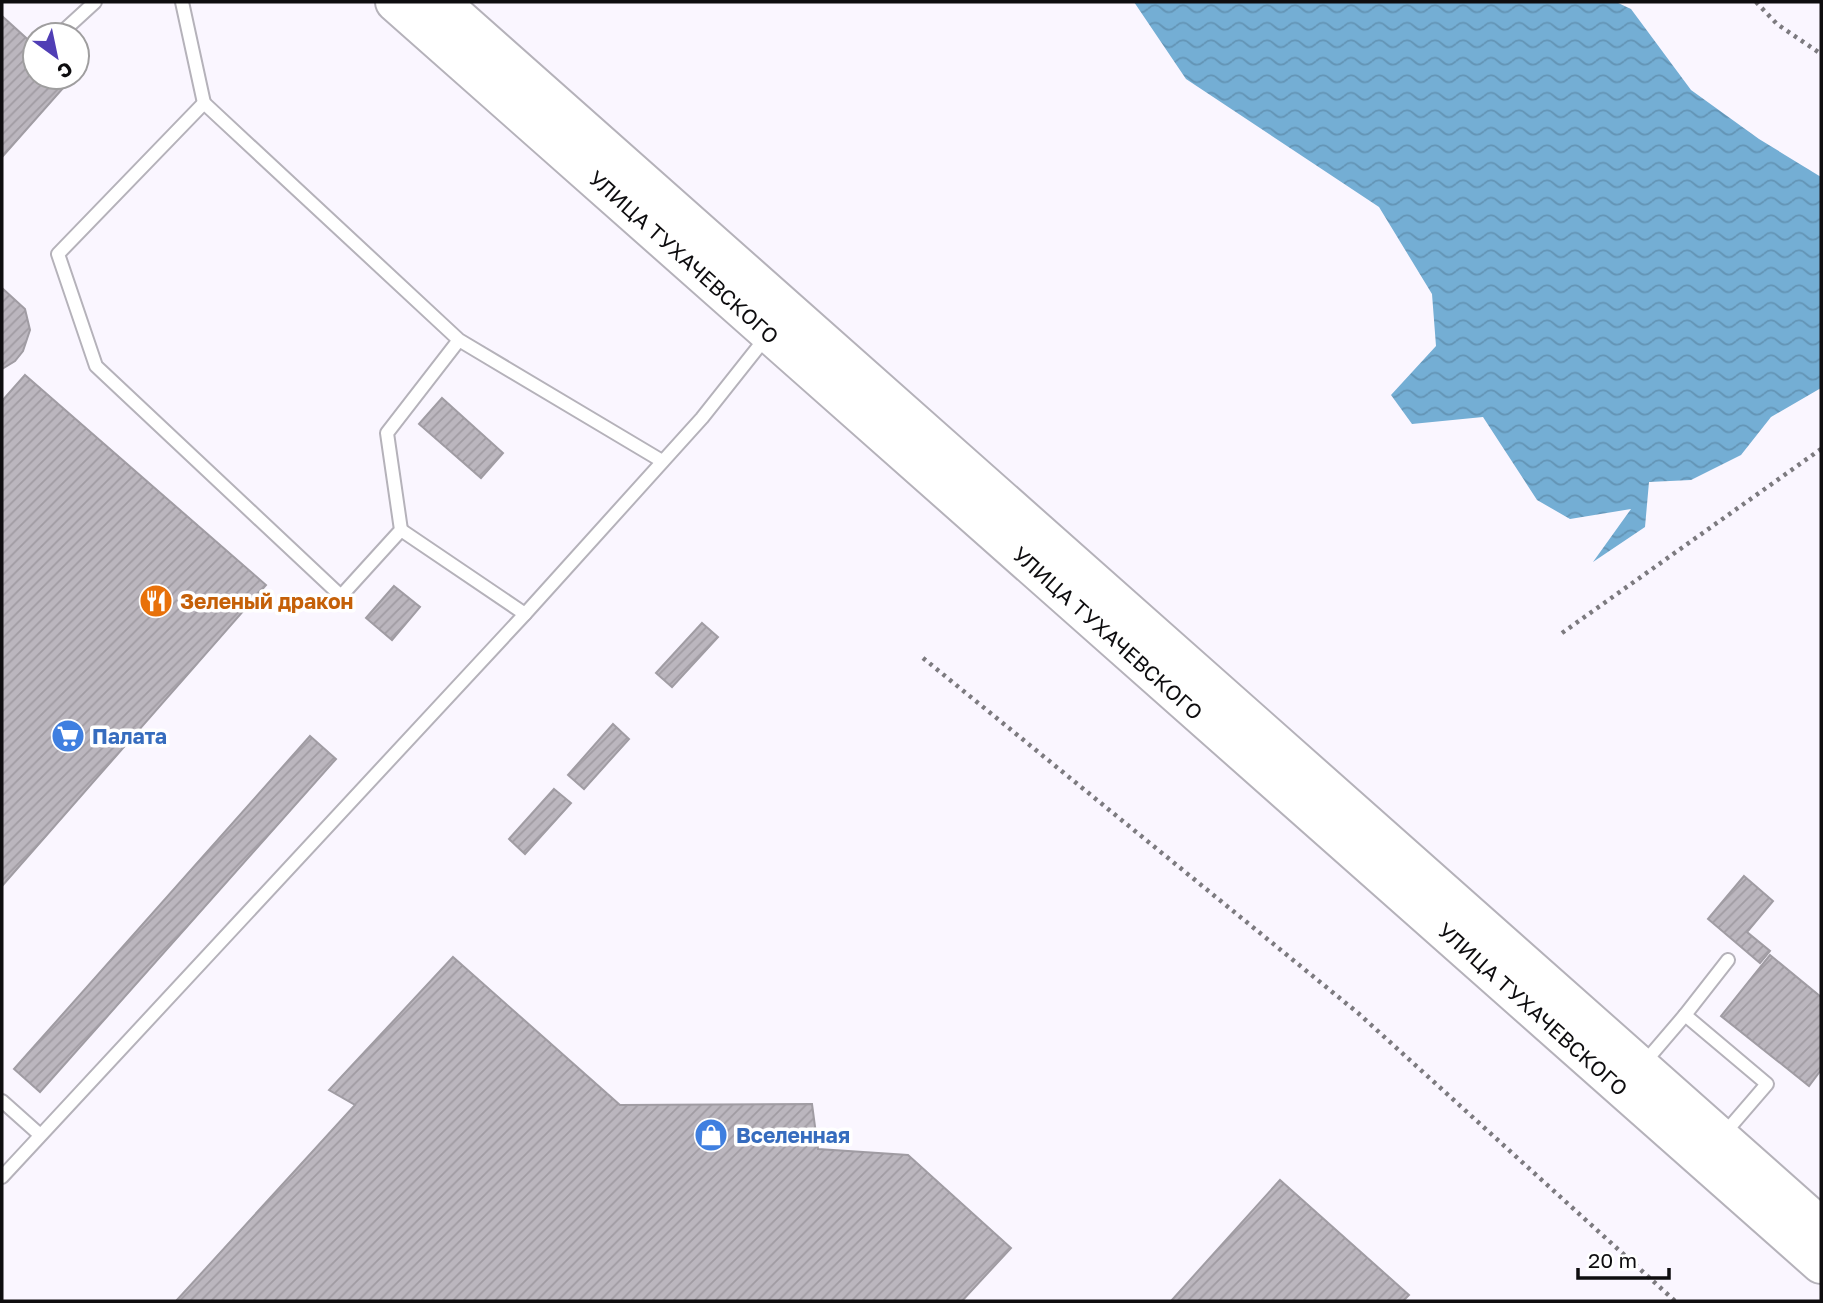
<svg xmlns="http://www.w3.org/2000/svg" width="1823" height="1303" font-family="'Golos Text',sans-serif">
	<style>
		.water { fill: url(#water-waves) }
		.building { fill: url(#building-hatch); stroke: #a09ca3; stroke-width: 2 }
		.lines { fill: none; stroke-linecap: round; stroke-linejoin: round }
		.lane-casing { stroke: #b5b2ba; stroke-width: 16 }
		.primary-casing { stroke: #b5b2ba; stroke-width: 42 }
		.path { stroke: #7c7a7f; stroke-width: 4.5; stroke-dasharray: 3.5 5; stroke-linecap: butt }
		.lane { stroke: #fff; stroke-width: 12 }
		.primary { stroke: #fff; stroke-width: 38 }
		.labels { text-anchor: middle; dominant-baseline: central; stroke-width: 7; stroke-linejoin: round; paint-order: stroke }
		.street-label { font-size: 21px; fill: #0e0d0f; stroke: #fff }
		.food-label { font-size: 21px; font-weight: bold; fill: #c56008; stroke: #fff; text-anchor: start }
		.shop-label { font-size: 21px; font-weight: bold; fill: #366cbe; stroke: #fff; text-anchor: start }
	</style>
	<defs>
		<pattern id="water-waves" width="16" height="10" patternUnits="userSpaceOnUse" patternTransform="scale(1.75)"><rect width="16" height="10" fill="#74aed4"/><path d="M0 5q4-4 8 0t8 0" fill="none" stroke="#6394b5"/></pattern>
		<pattern id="building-hatch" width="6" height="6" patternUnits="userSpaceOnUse" patternTransform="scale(1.75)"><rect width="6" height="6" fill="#bbb6be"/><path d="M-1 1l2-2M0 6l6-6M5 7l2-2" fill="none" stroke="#a09ba2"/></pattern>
	</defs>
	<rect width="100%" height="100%" fill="#faf6ff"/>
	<!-- water -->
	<path class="water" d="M1134,2H1616L1631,9L1691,90L1759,139L1821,177V388L1771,417L1741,455L1691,480L1649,482L1645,527L1593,562L1631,509L1570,519L1537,500L1483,417L1412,424L1391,395L1436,346L1432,294L1379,207L1186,79Z"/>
	<!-- building -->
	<g class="building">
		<path d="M2,16L35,46V77L72,78L2,157Z"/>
		<path d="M2,288L25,309L30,330L23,351L15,361L2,369Z"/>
		<path d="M25,375L266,585L2,886V401Z"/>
		<path d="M442,398L503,453L481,478L419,424Z"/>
		<path d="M394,586L420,607L392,640L366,618Z"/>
		<path d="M702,623L718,637L672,687L656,673Z"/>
		<path d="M613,724L629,739L584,789L568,775Z"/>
		<path d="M310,736L336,759L40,1092L14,1069Z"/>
		<path d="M554,789L571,803L525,854L509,839Z"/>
		<path d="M1744,876L1773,901L1747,932L1770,951L1760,963L1708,919Z"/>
		<path d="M1770,955L1821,997V1070L1809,1086L1721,1016Z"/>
		<path d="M453,957L620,1105L812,1104L818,1149L908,1155L1011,1248L962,1301H176L355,1105L329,1090Z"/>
		<path d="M1280,1180L1409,1295L1403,1301H1171Z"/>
	</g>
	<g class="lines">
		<defs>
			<g id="lane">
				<path d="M182,2L204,103"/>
				<path d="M59,35L95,2"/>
				<path d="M459,340L387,433L401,530L341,596L96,366L58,254L204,103L459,340L662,461"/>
				<path d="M401,530L525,614"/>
				<path d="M1685,1015L1728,960"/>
				<path d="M1644,1063L1685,1015L1767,1084L1723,1135"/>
				<path d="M2,1101L39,1134"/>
				<path d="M2,1177L525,614L702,418L767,336"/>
			</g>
			<g id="primary">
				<path d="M395,2L1821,1264"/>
				<path d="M440,2L1821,1227"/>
			</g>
		</defs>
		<!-- lane casing -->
		<use href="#lane" class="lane-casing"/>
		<!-- primary casing -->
		<use href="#primary" class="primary-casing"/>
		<!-- path -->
		<g class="path">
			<path d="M1756,2L1777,24L1821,54"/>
			<path d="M1562,633L1821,449"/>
			<path d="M923,658L1358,1013L1675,1301"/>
		</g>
		<!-- lane -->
		<use href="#lane" class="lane"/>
		<!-- primary -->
		<use href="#primary" class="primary"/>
	</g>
	<!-- icons -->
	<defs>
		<symbol id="restaurant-disc" viewBox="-11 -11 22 22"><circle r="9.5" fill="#e8710a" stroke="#fff"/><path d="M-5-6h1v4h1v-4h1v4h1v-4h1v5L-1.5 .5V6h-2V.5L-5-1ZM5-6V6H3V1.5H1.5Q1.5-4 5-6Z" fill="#fff"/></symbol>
		<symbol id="supermarket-disc" viewBox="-11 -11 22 22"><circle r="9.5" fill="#3f7fe0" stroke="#fff"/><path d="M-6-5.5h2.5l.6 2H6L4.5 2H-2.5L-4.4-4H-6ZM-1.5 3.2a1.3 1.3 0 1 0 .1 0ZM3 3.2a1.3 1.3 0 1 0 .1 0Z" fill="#fff"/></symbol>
		<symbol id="shop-disc" viewBox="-11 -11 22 22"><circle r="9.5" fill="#3f7fe0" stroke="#fff"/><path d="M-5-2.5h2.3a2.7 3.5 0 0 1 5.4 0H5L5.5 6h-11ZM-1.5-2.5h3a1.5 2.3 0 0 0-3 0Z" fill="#fff"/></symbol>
	</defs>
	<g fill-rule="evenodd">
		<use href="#restaurant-disc" x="137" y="582" width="38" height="38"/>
		<use href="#supermarket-disc" x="49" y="717" width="38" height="38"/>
		<use href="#shop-disc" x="692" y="1116" width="38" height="38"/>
	</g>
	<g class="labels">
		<!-- street labels -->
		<g class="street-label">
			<text transform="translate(684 257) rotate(42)">УЛИЦА ТУХАЧЕВСКОГО</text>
			<text transform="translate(1108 633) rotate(42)">УЛИЦА ТУХАЧЕВСКОГО</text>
			<text transform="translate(1533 1009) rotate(42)">УЛИЦА ТУХАЧЕВСКОГО</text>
		</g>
		<!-- food labels -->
		<g class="food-label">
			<text x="180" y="601">Зеленый дракон</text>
		</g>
		<!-- shop labels -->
		<g class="shop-label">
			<text x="92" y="736">Палата</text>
			<text x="736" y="1135">Вселенная</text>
		</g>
	</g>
	<!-- border -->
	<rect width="1823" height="1303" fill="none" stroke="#0e0d0f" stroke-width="7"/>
	<!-- north arrow -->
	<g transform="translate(56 56) rotate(147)"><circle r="33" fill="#ffffff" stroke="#9f9e9f" stroke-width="2"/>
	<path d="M0-5L12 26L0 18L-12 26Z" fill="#503eb5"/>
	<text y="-10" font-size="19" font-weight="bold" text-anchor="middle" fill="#0e0d0f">С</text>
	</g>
	<!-- scale -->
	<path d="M1578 1268v10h91v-10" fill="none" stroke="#0e0d0f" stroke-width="3.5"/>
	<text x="1588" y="1268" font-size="21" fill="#0e0d0f" stroke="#ffffff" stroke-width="5" paint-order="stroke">20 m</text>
</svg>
